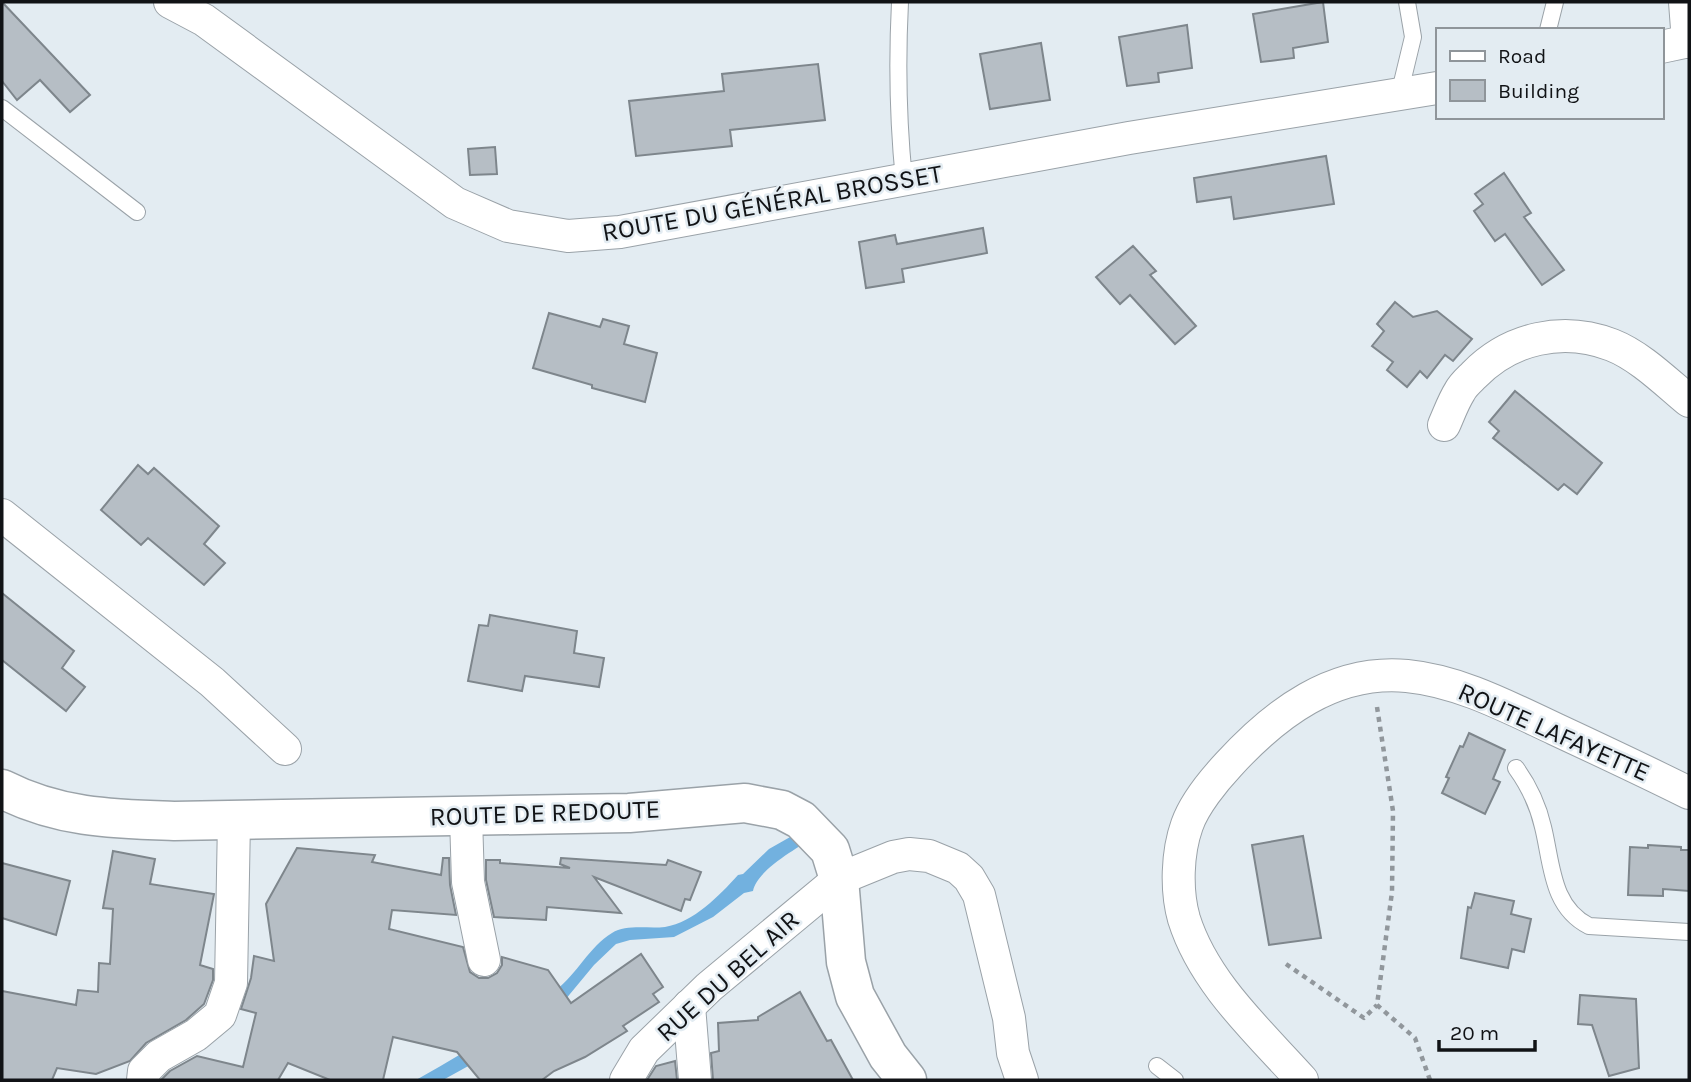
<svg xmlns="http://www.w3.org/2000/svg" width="1691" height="1082" font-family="Karla,sans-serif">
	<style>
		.water { fill: #72b1df }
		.building { fill: #b6bec5; stroke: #7e868c; stroke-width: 2 }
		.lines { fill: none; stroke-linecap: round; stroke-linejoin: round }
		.lane-casing { stroke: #9aa2a8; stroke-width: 18 }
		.street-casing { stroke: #9aa2a8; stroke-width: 34 }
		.secondary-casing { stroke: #9aa2a8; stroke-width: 41 }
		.path { stroke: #91979c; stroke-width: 4.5; stroke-dasharray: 5 5; stroke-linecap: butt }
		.lane { stroke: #fff; stroke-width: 16 }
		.street { stroke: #fff; stroke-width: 32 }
		.secondary { stroke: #fff; stroke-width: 38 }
		.labels { text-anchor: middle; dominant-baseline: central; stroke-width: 5; stroke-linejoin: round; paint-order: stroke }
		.street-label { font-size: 26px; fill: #111316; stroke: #e3ecf2 }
	</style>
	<rect width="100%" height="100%" fill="#e3ecf2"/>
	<!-- water -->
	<path class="water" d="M806,828L815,837C797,848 757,870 753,891L744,893L713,917L674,937L630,940L616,944L594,965L565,1000L481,1059L443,1080H416C464,1053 512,1024 556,990C577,974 589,947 612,933C626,924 648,929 665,927C694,922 719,896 738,875L743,874L769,849Z"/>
	<!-- building -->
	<g class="building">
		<path d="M2,2L90,95L70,112L40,80L17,100L2,81Z"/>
		<path d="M1323,2L1328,42L1293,48L1294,58L1261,62L1253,14Z"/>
		<path d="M1187,25L1192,68L1158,73L1159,82L1127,86L1119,37Z"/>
		<path d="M1041,43L1050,100L990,109L980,54Z"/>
		<path d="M818,64L825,120L730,130L732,146L636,156L629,101L724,91L722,74Z"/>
		<path d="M495,147L497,174L470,175L468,149Z"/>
		<path d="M1326,156L1334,204L1234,219L1231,197L1197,202L1194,178Z"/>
		<path d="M1504,173L1531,213L1524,217L1564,270L1542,285L1505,234L1495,241L1474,211L1483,204L1475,194Z"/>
		<path d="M983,228L987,253L902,269L904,282L866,288L859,242L895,235L897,244Z"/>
		<path d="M1133,246L1156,271L1150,275L1196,326L1175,344L1130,295L1120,304L1096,277Z"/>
		<path d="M1395,302L1413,317L1437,311L1472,339L1453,361L1445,355L1427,378L1420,371L1407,387L1387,370L1393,362L1372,346L1384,331L1377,324Z"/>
		<path d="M549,313L600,327L603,319L629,326L624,344L657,353L645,402L592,388V385L533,368Z"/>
		<path d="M1515,391L1602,463L1577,494L1564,484L1558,490L1493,438L1499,431L1489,422Z"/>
		<path d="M138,465L148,474L154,468L219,526L204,544L225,563L204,585L148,538L141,545L101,510Z"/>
		<path d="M2,593L74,651L62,668L85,687L66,711L2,660Z"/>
		<path d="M490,615L577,631L574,653L604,658L599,687L525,676L522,691L468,681L479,625L488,626Z"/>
		<path d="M1469,733L1505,750L1493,779L1500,782L1485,814L1442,793L1449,778L1446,777L1460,746L1463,747Z"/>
		<path d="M1303,836L1321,938L1269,945L1252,845Z"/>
		<path d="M1648,845L1681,847V850H1689V891L1663,889V896L1628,895L1630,847L1648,848Z"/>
		<path d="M297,848L375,855L372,862L441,875L443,858H449L450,885L456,915L392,910L389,929L463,947L470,972L479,978H488L497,973L502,965V957L548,970L571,1003L641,954L663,987L653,994L659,1002L623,1026L627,1031L585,1057L554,1071L542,1080H480L457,1052L393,1037L383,1080H330L288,1063L278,1080H161L170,1071L197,1056L243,1067L256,1013L241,1009L251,978L254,956L274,961L266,904Z"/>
		<path d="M113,851L155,859L150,884L214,894L200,965L213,969V980L204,1004L186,1020L146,1043L130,1061L96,1074L57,1068L52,1080H2V991L76,1005L78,990L98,992L99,963L110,964L113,909L103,908Z"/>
		<path d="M561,858L666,865L668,860L701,872L690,900L685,899L681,911L594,877L621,913L547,907L546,920L494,917L486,880V860H500V863L570,868L560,864Z"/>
		<path d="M2,863L70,881L56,935L2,918Z"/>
		<path d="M1475,893L1514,901L1511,914L1531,919L1524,952L1512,949L1508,968L1461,958L1468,907L1471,908Z"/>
		<path d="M800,992L827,1041L831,1040L853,1080H713L711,1053L719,1051L718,1023L758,1020V1017Z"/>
		<path d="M1580,995L1636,999L1639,1068L1609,1076L1592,1025L1578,1024Z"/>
		<path d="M675,1061L677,1080H647L656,1066Z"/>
	</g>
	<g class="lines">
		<defs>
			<g id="lane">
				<path d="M900,2C897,61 898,121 904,180"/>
				<path d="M1548,30L1555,2"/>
				<path d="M1399,95L1413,37L1407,2"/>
				<path d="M2,108L137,212"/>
				<path d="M1516,768C1529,786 1538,805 1543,827C1552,863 1551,907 1589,926L1689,932"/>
				<path d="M1157,1066L1175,1080"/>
			</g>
			<g id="street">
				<path d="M170,2L204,20L455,203L508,226L568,236L620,232L1129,138L1437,88"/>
				<path d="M1685,2L1688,42"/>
				<path d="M1661,47L1689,41"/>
				<path d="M1444,425C1449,414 1453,402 1460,391C1463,385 1469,380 1474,375C1510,338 1563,326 1612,345C1640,356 1666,382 1689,401"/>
				<path d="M2,515L212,682L285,749"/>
				<path d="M466,817L468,882L484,960"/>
				<path d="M689,1006L695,1080"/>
				<path d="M143,1080L144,1071L159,1056L196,1035L220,1015L231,983L234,820"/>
				<path d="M626,1080L644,1050L709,987L839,879L893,857L909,854L929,856L958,868L969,878L979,895L1009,1018L1013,1053L1022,1080"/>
				<path d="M1302,1080C1259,1032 1204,983 1184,919C1176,891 1177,853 1187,825C1194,805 1214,780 1229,764C1275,714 1333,669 1407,676C1459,681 1508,707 1555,729C1600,750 1645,771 1689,793"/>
			</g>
			<path id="secondary" d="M2,789C59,818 112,819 174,821L629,813L745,803L782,810L801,820L830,850L839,879L846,962L855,996L888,1056L907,1080"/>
		</defs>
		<!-- lane casing -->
		<use href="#lane" class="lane-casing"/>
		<!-- street casing -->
		<use href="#street" class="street-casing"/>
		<!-- secondary casing -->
		<use href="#secondary" class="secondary-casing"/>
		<!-- path -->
		<g class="path">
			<path d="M1377,707L1393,811L1392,892L1377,1005L1415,1038L1430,1080"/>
			<path d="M1286,964L1364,1018L1377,1005"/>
		</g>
		<!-- lane -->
		<use href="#lane" class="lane"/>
		<!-- street -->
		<use href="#street" class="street"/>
		<!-- secondary -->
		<use href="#secondary" class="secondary"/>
	</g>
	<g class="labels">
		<!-- street labels -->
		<g class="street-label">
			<text transform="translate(772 203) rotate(-10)">ROUTE DU GÉNÉRAL BROSSET</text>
			<text transform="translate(1554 732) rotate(24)">ROUTE LAFAYETTE</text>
			<text transform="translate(545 813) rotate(-2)">ROUTE DE REDOUTE</text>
			<text transform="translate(728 976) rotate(-42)">RUE DU BEL AIR</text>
		</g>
	</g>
	<!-- border -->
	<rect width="1691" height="1082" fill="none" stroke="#111316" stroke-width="7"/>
	<!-- legend -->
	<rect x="1436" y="28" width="228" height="91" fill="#e3ecf2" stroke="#8f959a" stroke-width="2"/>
	<rect x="1450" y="51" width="35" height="10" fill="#ffffff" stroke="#8f959a" stroke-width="2"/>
	<text x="1498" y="63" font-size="21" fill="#111316">Road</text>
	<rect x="1450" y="80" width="35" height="21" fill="#b6bec5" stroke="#8f959a" stroke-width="2"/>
	<text x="1498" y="98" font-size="21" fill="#111316">Building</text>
	<!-- scale -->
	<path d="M1439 1040v10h96v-10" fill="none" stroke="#111316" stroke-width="3.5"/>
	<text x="1450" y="1040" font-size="21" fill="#111316" stroke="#e3ecf2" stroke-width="5" paint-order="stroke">20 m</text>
</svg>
